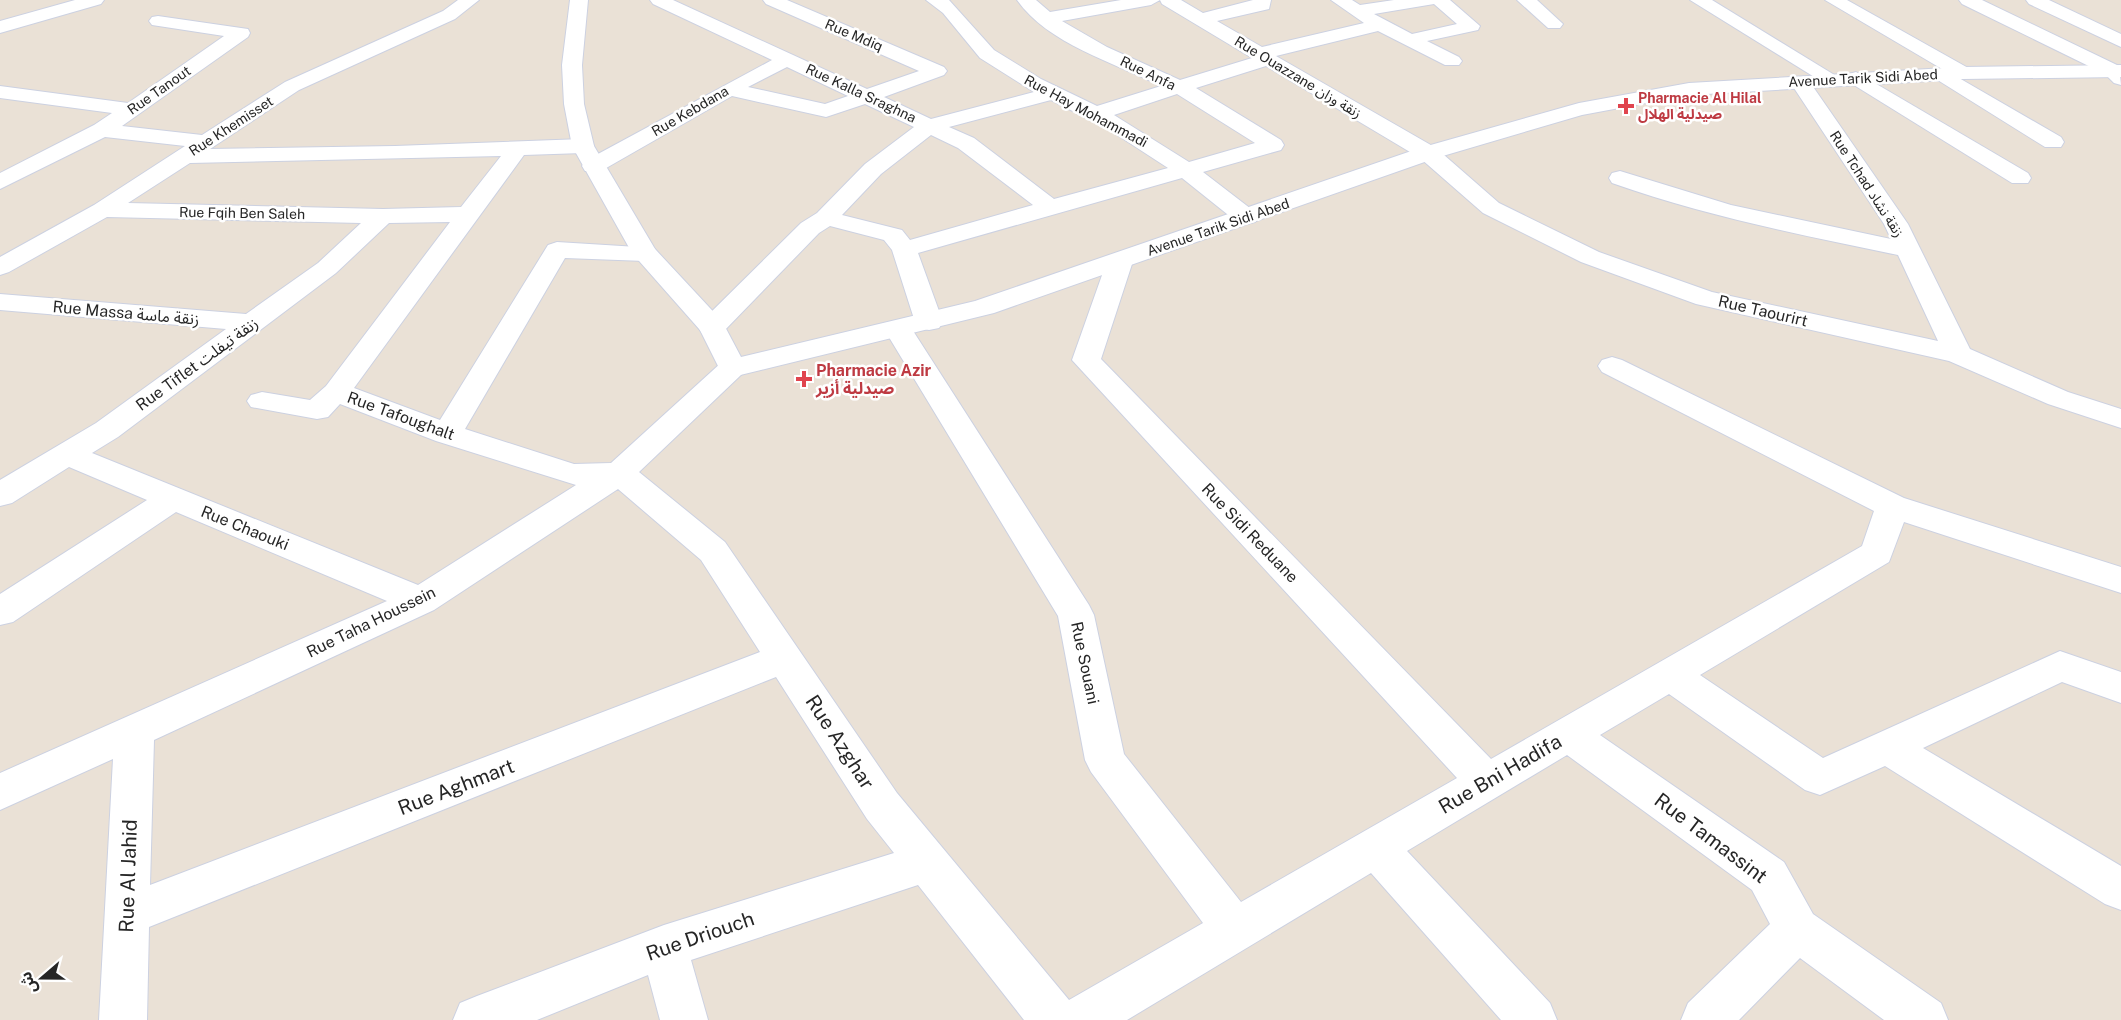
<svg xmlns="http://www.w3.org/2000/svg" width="2121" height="1020" font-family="'Public Sans','Noto Sans Arabic',sans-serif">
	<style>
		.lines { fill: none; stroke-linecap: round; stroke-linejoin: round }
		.minor-casing { stroke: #ccd1e1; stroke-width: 2 }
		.tertiary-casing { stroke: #ccd1e1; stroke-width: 2 }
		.minor { fill: #fff; fill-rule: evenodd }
		.tertiary { fill: #fff; fill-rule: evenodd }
		.health-dot { fill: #e0444e; stroke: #fff; stroke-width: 2 }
		.labels { text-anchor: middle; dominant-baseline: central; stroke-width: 5; stroke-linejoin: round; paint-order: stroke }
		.far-street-label { font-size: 14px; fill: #262626; stroke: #fff }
		.far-health-label { font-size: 14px; font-weight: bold; fill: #be3a42; stroke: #fff; text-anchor: start }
		.street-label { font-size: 16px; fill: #262626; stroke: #fff }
		.health-label { font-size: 16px; font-weight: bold; fill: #be3a42; stroke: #fff; text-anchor: start }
		.near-street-label { font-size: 20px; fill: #262626; stroke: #fff }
	</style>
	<rect width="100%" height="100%" fill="#eae1d6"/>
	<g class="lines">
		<defs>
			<g id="minor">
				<path d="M458,0H479L455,19L299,90L210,149L395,146L583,139L591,141L594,146L591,151L583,153L524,155L354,388L440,420L548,245L557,242L654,248L658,253L654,258L645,261L565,258L465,429L574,464L611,463L722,362L732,359L742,362L746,368L742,374L639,472L725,542L897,793L1069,1000L1203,923L1091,772L1085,760L1058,616L884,329L888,323L898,321L908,323L1089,605L1094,615L1124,754L1241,902L1457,778L1072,360L1107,261L1111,256L1120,253L1129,256L1133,261L1101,359L1491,759L1862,546L1874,511L1602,372L1598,366L1602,360L1612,357L1622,360L1904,498L2121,567V593L1904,522L1889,562L1700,675L1823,758L2060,651L2121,672V703L2062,682L1923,748L2121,866V910L2105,904L1885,766L1820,795L1805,790L1669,694L1600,735L1784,862L1813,914L1941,1003L1948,1020H1884L1800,958L1739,1020H1681L1688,1003L1770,924L1752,890L1567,755L1407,851L1550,1003L1557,1020H1501L1371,873L1127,1020H1024L918,885L691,960L708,1020H660L648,975L537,1020H453L460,1003L477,996L664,925L894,853L867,819L776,677L149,927L147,1020H99L113,759L0,810V773L387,601L176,512L13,622L0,625V594L147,500L69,467L12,503L0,506V480L96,423L226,329L0,310V294L246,314L318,263L361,223L107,217L9,272L0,275V257L94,205L185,146L105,137L0,189V173L94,125L112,113L0,98V86L128,103L224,36L152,25L149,21L152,17L158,16L248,29L250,33L248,37L122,126L202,135L285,82L443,11ZM501,156L461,207L383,209L128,203L190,163ZM450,222L326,386L310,400L262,392L251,395L247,401L251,407L317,419L328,417L340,404L436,441L576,485L418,585L92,453L118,437L336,273L389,223ZM618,489L701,560L760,652L150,885L154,740L434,610Z"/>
				<path d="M650,0H673L867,89L919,71L766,4L763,0H787L944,67L947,71L944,75L884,97L931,119L1034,92L980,58L943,13L926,0H949L994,50L1041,79L1097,106L1161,86C1113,62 1048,44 1017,0H1036L1050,12L1121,0H1181L1203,13L1253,0H1271L1269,9L1217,21L1262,47L1364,23L1331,0H1352L1360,5L1394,0H1450L1480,26L1478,30L1427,41L1459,57L1462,61L1459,65H1445L1378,31L1276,56L1436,148L1499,203L1599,252L1712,292L1938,341L1898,255C1802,235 1705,216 1612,183L1609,178L1612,173L1620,171L1731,205L1891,239L1884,224L1790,82L1793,78H1807L1908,224L1970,349L2068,392L2121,409V428L2048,404L1949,361L1696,304L1581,262L1483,213L1420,158L1266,66L1196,88L1281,140L1284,145L1281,150L1203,172L1255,212L1258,217L1255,222L1246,224L1237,222L1182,178L918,253L943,322L939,328L929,330L919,328L915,322L892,250L884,240L830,226L819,233L722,333L712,335L702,333L698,327L702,321L801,223L817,213L865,164L914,127L865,104L826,117L732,96L601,171H585L582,166L585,161L772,60L653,4ZM1160,0L1162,4L1252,58L1180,80L1107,47L1062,21L1151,5ZM1434,4L1457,24L1412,34L1374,14ZM787,67L848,96L825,104L748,87ZM1177,94L1255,143L1189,162L1114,115ZM1051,100L1108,129L1168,168L1054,199L974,138L949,127ZM931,135L958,148L1033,205L910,240L902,230L842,215L881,174Z"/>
				<path d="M1517,0H1537L1563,24L1560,28H1548Z"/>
				<path d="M1690,0H1712L1841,79L1838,83H1824Z"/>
				<path d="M1825,0H1847L1970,69L1973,73L1970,77L1959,78L2061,137L2064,142L2061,147H2045L1928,74L1931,70L1942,69Z"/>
				<path d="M1959,0H1982L2119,66L2121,85L2114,83L2105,74L1962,4Z"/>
				<path d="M2026,0H2049L2121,34V47L2029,4Z"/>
				<path d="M1856,72L2028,173L2031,178L2028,183H2012L1849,82L1846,78L1849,74Z"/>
			</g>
			<g id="tertiary">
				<path d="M75,0H104L101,4L0,33V21Z"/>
				<path d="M570,0H588L582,65L584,104L594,146L655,249L722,321L741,357L975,301L1420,148L1579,103L1689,83L1963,67L2121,65V77L1963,79L1689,95L1582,115L1436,158L994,313L732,377L722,374L700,330L632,253L572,146L564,104L562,65Z"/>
			</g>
		</defs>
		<!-- minor casing -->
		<use href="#minor" class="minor-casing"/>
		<!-- tertiary casing -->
		<use href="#tertiary" class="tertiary-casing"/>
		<!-- minor -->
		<use href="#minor" class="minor"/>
		<!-- tertiary -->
		<use href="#tertiary" class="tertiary"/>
	</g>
	<!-- markers -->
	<g class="health-dot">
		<path d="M1623 97h6v6h6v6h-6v6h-6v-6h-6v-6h6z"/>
		<path d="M801 370h6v6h6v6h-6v6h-6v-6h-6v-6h6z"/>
	</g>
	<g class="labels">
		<!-- far-street labels -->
		<g class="far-street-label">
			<text transform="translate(854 35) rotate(23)">Rue Mdiq</text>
			<text transform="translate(1148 73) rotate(26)">Rue Anfa</text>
			<text transform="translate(1298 77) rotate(31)">Rue Ouazzane زنقة وزان</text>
			<text transform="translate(1863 78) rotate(-3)">Avenue Tarik Sidi Abed</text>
			<text transform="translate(159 90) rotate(-35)">Rue Tanout</text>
			<text transform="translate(861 93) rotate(25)">Rue Kalla Sraghna</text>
			<text transform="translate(690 111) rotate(-30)">Rue Kebdana</text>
			<text transform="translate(1086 111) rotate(28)">Rue Hay Mohammadi</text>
			<text transform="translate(231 126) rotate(-33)">Rue Khemisset</text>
			<text transform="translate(1867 184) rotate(57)">Rue Tchad زنقة نشاد</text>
			<text transform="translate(242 213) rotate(1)">Rue Fqih Ben Saleh</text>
			<text transform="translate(1218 227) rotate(-19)">Avenue Tarik Sidi Abed</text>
		</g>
		<!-- far-health labels -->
		<g class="far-health-label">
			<text x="1638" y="98">Pharmacie Al Hilal<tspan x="1638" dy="16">صيدلية الهلال</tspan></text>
		</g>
		<!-- street labels -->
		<g class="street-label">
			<text transform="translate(1763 311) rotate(13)">Rue Taourirt</text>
			<text transform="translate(126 313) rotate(5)">Rue Massa زنقة ماسة</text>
			<text transform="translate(197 364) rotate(-36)">Rue Tiflet زنقة تيفلت</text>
			<text transform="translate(401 416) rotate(20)">Rue Tafoughalt</text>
			<text transform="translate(245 528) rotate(22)">Rue Chaouki</text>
			<text transform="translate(1250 533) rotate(46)">Rue Sidi Reduane</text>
			<text transform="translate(371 622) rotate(-26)">Rue Taha Houssein</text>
			<text transform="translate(1085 663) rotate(78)">Rue Souani</text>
		</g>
		<!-- health labels -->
		<g class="health-label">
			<text x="816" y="370">Pharmacie Azir<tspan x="816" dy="18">صيدلية أزير</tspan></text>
		</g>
		<!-- near-street labels -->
		<g class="near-street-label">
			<text transform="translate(840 742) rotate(57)">Rue Azghar</text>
			<text transform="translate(1500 774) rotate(-30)">Rue Bni Hadifa</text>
			<text transform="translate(456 787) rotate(-21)">Rue Aghmart</text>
			<text transform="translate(1711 838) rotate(37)">Rue Tamassint</text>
			<text transform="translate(128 876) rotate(-88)">Rue Al Jahid</text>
			<text transform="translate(700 936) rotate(-19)">Rue Driouch</text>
		</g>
	</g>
	<!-- north arrow -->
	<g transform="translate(42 978) rotate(250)" stroke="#ffffff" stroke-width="4.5" paint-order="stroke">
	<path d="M0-4.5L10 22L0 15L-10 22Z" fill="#262626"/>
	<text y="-9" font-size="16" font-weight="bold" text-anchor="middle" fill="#262626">ش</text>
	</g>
</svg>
